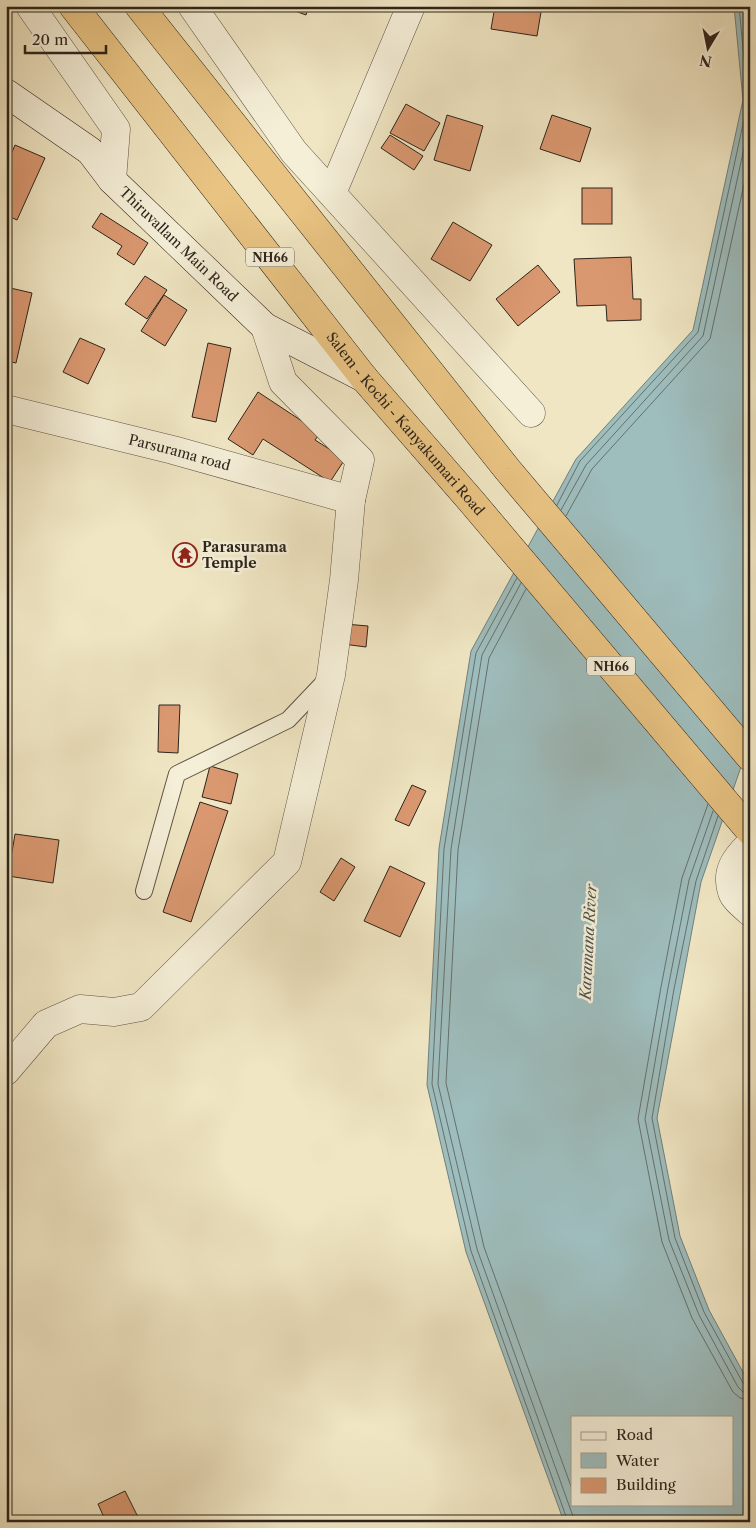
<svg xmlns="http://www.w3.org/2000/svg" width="756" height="1528" font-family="'Libre Caslon Text',serif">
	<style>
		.water { fill: #9ebdbd; stroke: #71807c; fill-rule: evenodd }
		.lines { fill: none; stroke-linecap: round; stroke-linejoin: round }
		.shore { stroke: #66706c; stroke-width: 1 }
		.building { fill: #da9870; stroke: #2d241b }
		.service-casing { stroke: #5e5445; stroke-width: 18 }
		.minor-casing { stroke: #5e5445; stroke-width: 29 }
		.tertiary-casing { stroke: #5e5445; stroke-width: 29 }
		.secondary-casing { stroke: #2d241b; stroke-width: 29 }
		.trunk-casing { stroke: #2d241b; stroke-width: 29 }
		.service { stroke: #f5efd8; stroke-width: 16 }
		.minor { stroke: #f5efd8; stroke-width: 28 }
		.tertiary { stroke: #f5efd8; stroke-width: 28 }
		.secondary { stroke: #f5efd8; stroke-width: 28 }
		.trunk { stroke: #e8c382; stroke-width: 28 }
		.labels { text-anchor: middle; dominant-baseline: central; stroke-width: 5; stroke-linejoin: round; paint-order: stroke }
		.shield { fill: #f5efd8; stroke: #696154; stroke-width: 1 }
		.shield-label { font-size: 12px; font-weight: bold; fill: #2d241b }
		.street-label { font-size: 14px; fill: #2d241b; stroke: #f5efd8 }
		.poi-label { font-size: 14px; font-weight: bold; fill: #2d241b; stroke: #f5efd8; text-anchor: start }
		.water-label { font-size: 15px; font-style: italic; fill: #4f524c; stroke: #f5efd8 }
	</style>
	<rect width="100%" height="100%" fill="#f0e6c3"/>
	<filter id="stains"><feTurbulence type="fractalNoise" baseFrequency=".004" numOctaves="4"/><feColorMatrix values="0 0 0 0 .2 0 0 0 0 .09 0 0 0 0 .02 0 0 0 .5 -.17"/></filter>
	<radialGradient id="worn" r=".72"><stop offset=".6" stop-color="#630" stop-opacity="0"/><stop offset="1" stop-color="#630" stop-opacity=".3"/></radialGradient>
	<!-- water -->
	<path class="water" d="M734,6H750V741L701,882L657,1118L680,1236L709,1310L750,1385V1522H564L466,1252L427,1085L439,848L471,651L576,459L693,330L743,100ZM572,1417H732V1504H572Z"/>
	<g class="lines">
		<!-- shore -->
		<g class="shore">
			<path d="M557,505L580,461L698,332L748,101L739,6"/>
			<path d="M561,510L586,465L703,336L750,121"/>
			<path d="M566,516L592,469L710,339L750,157"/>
			<path d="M517,578L476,653L444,849L432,1084L471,1251L568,1522"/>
			<path d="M521,583L482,655L451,849L438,1084L477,1249L575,1522"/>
			<path d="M526,589L489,658L458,850L446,1083L484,1247L572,1489"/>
			<path d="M708,804L682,878L661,987L638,1119L662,1242L692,1318L733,1392L740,1398L750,1400"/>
			<path d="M713,811L689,880L668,988L645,1119L669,1240L699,1315L738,1387L743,1392L750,1393"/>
			<path d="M718,816L696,881L674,989L652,1118L675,1238L704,1312L743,1383L750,1386"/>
		</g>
	</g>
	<!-- building -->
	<g class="building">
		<path d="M281,6H309L306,15Z"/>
		<path d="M495,6H542L537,36L491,29Z"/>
		<path d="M406,104L440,123L424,151L390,133Z"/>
		<path d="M447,115L483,126L470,171L434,160Z"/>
		<path d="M552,115L591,128L580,162L540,149Z"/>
		<path d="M390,135L423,156L414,170L381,148Z"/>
		<path d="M15,145L45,158L17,220L6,215V166Z"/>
		<rect x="582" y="188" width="30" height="36"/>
		<path d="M101,213L148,243L134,265L117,254L122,246L92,227Z"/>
		<path d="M453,222L492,245L470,281L431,259Z"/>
		<path d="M631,257L633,299H641V320L607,321L606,305L577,306L574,259Z"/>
		<path d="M538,265L560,292L518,326L496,299Z"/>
		<path d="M145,276L167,290L147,319L125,304Z"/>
		<path d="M6,287L32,293L16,363L6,361Z"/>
		<path d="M164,295L187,310L165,346L141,331Z"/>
		<path d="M80,338L105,349L88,384L63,372Z"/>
		<path d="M208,343L231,348L216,422L192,417Z"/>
		<path d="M258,392L320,433L315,440L345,459L330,482L263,439L253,455L228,439Z"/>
		<path d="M345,624L368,626L366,647L343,644Z"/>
		<path d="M159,705H180L178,753L158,752Z"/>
		<path d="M210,766L238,774L231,804L202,797Z"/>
		<path d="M412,785L426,791L409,826L395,820Z"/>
		<path d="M200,802L228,811L191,922L163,912Z"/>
		<path d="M15,834L59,840L53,883L8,876Z"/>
		<path d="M341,858L355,867L334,901L320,892Z"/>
		<path d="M390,866L425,883L400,937L364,921Z"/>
		<path d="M125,1491L139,1519L133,1522H106L98,1504Z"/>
		<path d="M33,1517V1522H6V1519Z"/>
	</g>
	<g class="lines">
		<defs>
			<path id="service" d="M144,891L177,774L288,720L327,679"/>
			<g id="minor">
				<path d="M192,6L294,152L531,413"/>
				<path d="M332,193L411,6"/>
				<path id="s1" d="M6,409L173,450L351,500"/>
				<path d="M6,1071L46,1024L80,1009L114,1012L141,1007L287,862L331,675L344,580L351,500L360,460L283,382L265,327"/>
			</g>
			<g id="tertiary">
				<path d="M30,6L116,129L112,180"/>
				<path d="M750,844C736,858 725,871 732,892C734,899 745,907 750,912"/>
			</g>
			<g id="secondary">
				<path id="s2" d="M6,93L90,151L112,180L265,327L364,378"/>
			</g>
			<g id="trunk">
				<path id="s3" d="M73,6L364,378L472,502L750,831"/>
				<path d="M139,6L507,469L750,757"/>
			</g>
		</defs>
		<!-- service casing -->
		<use href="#service" class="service-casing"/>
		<!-- minor casing -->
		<use href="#minor" class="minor-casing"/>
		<!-- tertiary casing -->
		<use href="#tertiary" class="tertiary-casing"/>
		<!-- secondary casing -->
		<use href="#secondary" class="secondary-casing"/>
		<!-- trunk casing -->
		<use href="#trunk" class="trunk-casing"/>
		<!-- service -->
		<use href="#service" class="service"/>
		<!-- minor -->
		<use href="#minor" class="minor"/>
		<!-- tertiary -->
		<use href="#tertiary" class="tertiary"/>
		<!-- secondary -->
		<use href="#secondary" class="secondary"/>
		<!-- trunk -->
		<use href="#trunk" class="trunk"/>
	</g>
	<!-- icons -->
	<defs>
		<symbol id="temple-ring" viewBox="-11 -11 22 22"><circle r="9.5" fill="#f5efd8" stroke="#8f2418" stroke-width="1.5"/><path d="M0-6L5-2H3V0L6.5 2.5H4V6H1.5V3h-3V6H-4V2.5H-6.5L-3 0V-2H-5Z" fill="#8f2418"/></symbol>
	</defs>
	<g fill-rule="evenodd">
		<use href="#temple-ring" x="171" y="541" width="28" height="28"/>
	</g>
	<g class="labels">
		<!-- shield labels -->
		<g class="shield">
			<rect x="246" y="247.5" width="48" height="19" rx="4"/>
			<rect x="587" y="656.5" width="48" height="19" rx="4"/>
		</g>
		<g class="shield-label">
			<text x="270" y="257">NH66</text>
			<text x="611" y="666">NH66</text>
		</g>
		<!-- street labels -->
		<g class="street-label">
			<text stroke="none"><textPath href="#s2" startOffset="231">Thiruvallam Main Road</textPath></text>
			<text stroke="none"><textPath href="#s3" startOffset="534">Salem - Kochi - Kanyakumari Road</textPath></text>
			<text stroke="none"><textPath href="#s1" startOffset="179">Parsurama road</textPath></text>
		</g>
		<!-- poi labels -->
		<g class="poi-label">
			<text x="202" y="547">Parasurama<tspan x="202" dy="16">Temple</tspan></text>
		</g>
		<!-- water labels -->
		<g class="water-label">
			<text transform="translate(588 942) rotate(-87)">Karamana River</text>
		</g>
	</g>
	<!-- margin -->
	<rect width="756" height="1528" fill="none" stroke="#f0e6c3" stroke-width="25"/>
	<rect x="8" y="8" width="741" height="1513" fill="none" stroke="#2d241b" stroke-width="2.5"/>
	<rect x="12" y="12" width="731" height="1503" fill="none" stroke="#2d241b"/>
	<!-- legend -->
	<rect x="571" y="1416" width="162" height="90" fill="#f5efd8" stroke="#a59e8c"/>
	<rect x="581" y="1432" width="25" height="8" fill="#f5efd8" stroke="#a59e8c"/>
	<text x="616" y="1440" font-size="15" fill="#2d241b">Road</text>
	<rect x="581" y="1453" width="25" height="15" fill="#9ebdbd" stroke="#a59e8c"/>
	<text x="616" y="1466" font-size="15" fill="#2d241b">Water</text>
	<rect x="581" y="1478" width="25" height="15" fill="#da9870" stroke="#a59e8c"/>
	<text x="616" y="1490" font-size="15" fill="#2d241b">Building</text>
	<!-- north arrow -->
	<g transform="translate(708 48) rotate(190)" stroke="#f5efd8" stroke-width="4" paint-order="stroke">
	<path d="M0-4L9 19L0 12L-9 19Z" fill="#2d241b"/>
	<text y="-8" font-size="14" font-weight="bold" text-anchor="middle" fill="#2d241b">N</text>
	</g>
	<!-- scale -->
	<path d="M25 45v8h81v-8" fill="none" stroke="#2d241b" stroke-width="2.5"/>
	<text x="32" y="45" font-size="15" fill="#2d241b" stroke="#f5efd8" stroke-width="4" paint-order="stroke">20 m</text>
	<rect width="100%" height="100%" filter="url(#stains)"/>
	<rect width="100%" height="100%" fill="url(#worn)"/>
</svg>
